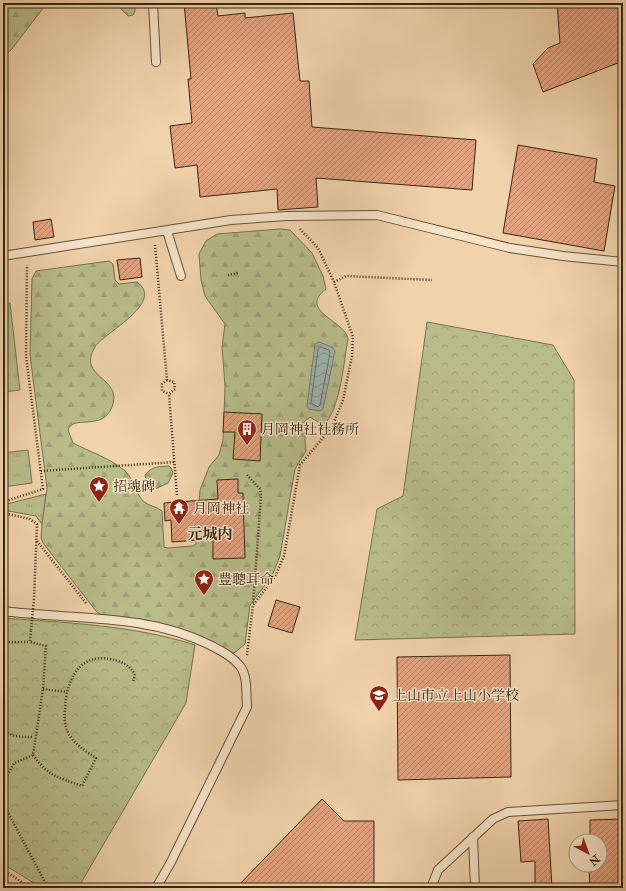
<svg xmlns="http://www.w3.org/2000/svg" width="626" height="891" font-family="'IM FELL Double Pica','Noto Serif JP',serif">
	<style>
		.grass { fill: url(#grass-tufts); stroke: #78714c }
		.forest { fill: url(#forest-firs); stroke: #78714c }
		.park { fill: url(#park-crowns); stroke: #78714c }
		.water { fill: url(#water-waves); stroke: #757c70 }
		.lines { fill: none; stroke-linecap: round; stroke-linejoin: round }
		.shore { stroke: #6a6e60; stroke-width: 1 }
		.building { fill: url(#building-hatch); stroke: #38260e }
		.service-casing { stroke: #665135; stroke-width: 10 }
		.path { stroke: #38260e; stroke-width: 2.5; stroke-dasharray: 1 2; stroke-linecap: butt }
		.service { stroke: #f5e2c8; stroke-width: 8 }
		.path-bridge { stroke: #38260e; stroke-width: 2.5; stroke-dasharray: 1 2; stroke-linecap: butt }
		.labels { text-anchor: middle; dominant-baseline: central; stroke-width: 3; stroke-linejoin: round; paint-order: stroke }
		.poi-label { font-size: 14px; fill: #38260e; stroke: #f5e2c8; text-anchor: start }
		.neighbourhood-label { font-size: 15px; font-weight: bold; fill: #38260e; stroke: #f5e2c8 }
	</style>
	<defs>
		<pattern id="grass-tufts" width="24" height="20" patternUnits="userSpaceOnUse"><rect width="24" height="20" fill="#b8bc8a"/><path d="M3 7l-1-3M5 7V3M7 7l1-3M15 17l-1-3M17 17v-4M19 17l1-3" fill="none" stroke="#9fa176"/></pattern>
		<pattern id="forest-firs" width="22" height="20" patternUnits="userSpaceOnUse"><rect width="22" height="20" fill="#b8bc8a"/><path d="M5 1l3.5 6h-7zM16 11l3.5 6h-7z" fill="#9fa176"/></pattern>
		<pattern id="park-crowns" width="20" height="18" patternUnits="userSpaceOnUse"><rect width="20" height="18" fill="#b8bc8a"/><path d="M2 6a3 3 0 1 1 6 0M12 15a3 3 0 1 1 6 0" fill="none" stroke="#9fa176"/></pattern>
		<pattern id="water-waves" width="16" height="10" patternUnits="userSpaceOnUse"><rect width="16" height="10" fill="#9db5b2"/><path d="M0 5q4-4 8 0t8 0" fill="none" stroke="#81938f"/></pattern>
		<pattern id="building-hatch" width="6" height="6" patternUnits="userSpaceOnUse"><rect width="6" height="6" fill="#e2a280"/><path d="M-1 1l2-2M0 6l6-6M5 7l2-2" fill="none" stroke="#b88467"/></pattern>
	</defs>
	<rect width="100%" height="100%" fill="#f0d2ab"/>
	<filter id="stains"><feTurbulence type="fractalNoise" baseFrequency=".005" numOctaves="4"/><feColorMatrix values="0 0 0 0 .2 0 0 0 0 .09 0 0 0 0 .02 0 0 0 .5 -.17"/></filter>
	<radialGradient id="worn" r=".72"><stop offset=".6" stop-color="#630" stop-opacity="0"/><stop offset="1" stop-color="#630" stop-opacity=".3"/></radialGradient>
	<!-- grass -->
	<g class="grass">
		<path d="M3,303H10L20,390L3,392Z"/>
		<path d="M28,450L32,483L3,487V453Z"/>
		<path d="M46,494L42,524L36,516L3,510V505Z"/>
	</g>
	<!-- forest -->
	<g class="forest">
		<path d="M3,3H47L11,50L3,56Z"/>
		<path d="M115,3H135V11L133,15L128,16Z"/>
		<path d="M280,229L290,230L312,253L323,276L326,289C297,311 346,321 348,339C344,360 340,412 323,425L310,417L304,422L306,451L295,469L280,556L272,576L250,605L245,644L234,653L197,635L146,620L101,615L96,611L43,543L41,538L42,524L47,488L30,355L32,279L36,271L109,261L113,264L115,280L119,284L137,282C166,303 103,333 95,347C76,378 124,377 112,407C102,432 73,414 68,430L73,443C90,452 110,458 125,471C134,479 135,492 143,501C148,506 156,506 162,511L164,547L167,548L193,546L196,544L200,490L209,467L219,455L223,440L225,386L222,347L225,324L205,296L201,280L199,254L206,241L217,234Z"/>
		<path d="M169,466L171,468L173,473L168,483L153,490L148,488L145,475C152,466 158,467 169,466Z"/>
	</g>
	<!-- park -->
	<g class="park">
		<path d="M427,322L553,345L574,380L575,634L355,640L377,509L403,496Z"/>
		<path d="M3,618C68,623 133,625 195,645L186,703L78,888H42L3,864Z"/>
	</g>
	<!-- water -->
	<path class="water" d="M319,342L332,347L335,351L323,409L320,411L309,409L307,406L315,344Z"/>
	<g class="lines">
		<!-- shore -->
		<path class="shore" d="M321,347L329,350L330,353L320,405L318,407L311,403L318,349Z"/>
	</g>
	<!-- building -->
	<g class="building">
		<path d="M184,3H216L218,16L245,13V18L293,13L300,81H309L312,127L476,140L472,190L316,178L318,207L278,210L277,189L200,197L197,165L175,168L170,126L192,123L188,79H191Z"/>
		<path d="M557,3H623V61L543,92L533,64L548,48L560,43Z"/>
		<path d="M518,145L597,159L594,182L615,186L604,251L503,233Z"/>
		<path d="M51,219L54,237L35,240L33,222Z"/>
		<path d="M140,258L142,277L120,280L117,260Z"/>
		<path d="M224,412L262,414L260,461L233,459L235,432H223Z"/>
		<path d="M238,479V493H243L245,558L213,559V539L172,542L171,520L165,521L164,503L218,499L217,480Z"/>
		<path d="M276,600L300,607L292,633L268,626Z"/>
		<path d="M510,655L511,777L398,780L397,657Z"/>
		<path d="M322,799L344,821H374V888H236Z"/>
		<path d="M548,819L552,888H535V861L521,862L518,821Z"/>
		<path d="M623,819V888H590L589,865H600V841H590V820Z"/>
	</g>
	<g class="lines">
		<defs>
			<g id="service">
				<path d="M153,3L156,62"/>
				<path d="M167,231L181,276"/>
				<path d="M3,256L231,220L287,216L377,215L510,248L563,256L623,262"/>
				<path d="M3,611C72,620 146,613 210,645C221,651 232,656 240,666C248,676 246,695 247,707L171,862L156,888"/>
				<path d="M473,837L475,888"/>
				<path d="M433,888V883L438,870L493,819L508,812L623,805"/>
			</g>
		</defs>
		<!-- service casing -->
		<use href="#service" class="service-casing"/>
		<!-- path -->
		<g class="path">
			<path d="M155,245L167,380L174,382L175,389L169,394L177,496"/>
			<path d="M228,275L238,273"/>
			<path d="M334,282L346,276L432,280"/>
			<path d="M167,380L162,384V391L169,394"/>
			<path d="M41,471L175,462"/>
			<path d="M247,475L260,489L261,496L253,604"/>
			<path d="M99,480V494"/>
			<path d="M3,502L43,489L26,356L27,265"/>
			<path d="M3,513L30,519L37,524L34,599"/>
			<path d="M37,541L86,603"/>
			<path d="M203,585V587"/>
			<path d="M3,642H30"/>
			<path d="M247,655L253,605L275,577L284,556L300,465L332,427L343,400L352,356L353,337L334,282L318,248L300,229"/>
			<path d="M43,689L67,692"/>
			<path d="M3,729C12,738 23,737 34,737"/>
			<path d="M33,755C49,777 58,777 82,786L96,758C87,752 77,746 70,736C65,729 64,719 65,710C66,683 77,653 110,659C121,661 129,665 135,674L133,682"/>
			<path d="M3,783L14,763L33,755L43,689L46,646L30,642L31,630"/>
			<path d="M3,803L48,888"/>
			<path d="M3,870L31,888"/>
		</g>
		<!-- service -->
		<use href="#service" class="service"/>
		<!-- path-bridge -->
		<path class="path-bridge" d="M31,630L34,599"/>
	</g>
	<!-- icons -->
	<defs>
		<symbol id="building-pin" viewBox="-11 -11 22 30"><path d="M0 17L-7.5 6A9.5 9.5 0 1 1 7.5 6Z" fill="#8f2418" stroke="#f5e2c8"/><path d="M-4-6H4V6H1V3H-1V6H-4ZM-2.5-4.3h1.7v1.8h-1.7ZM.8-4.3h1.7v1.8H.8ZM-2.5-1h1.7V.8h-1.7ZM.8-1h1.7V.8H.8Z" fill="#fff"/></symbol>
		<symbol id="sight-pin" viewBox="-11 -11 22 30"><path d="M0 17L-7.5 6A9.5 9.5 0 1 1 7.5 6Z" fill="#8f2418" stroke="#f5e2c8"/><path d="M0-6L1.8-2.2L6-1.7L2.9 1.2L3.7 5.4L0 3.3L-3.7 5.4L-2.9 1.2L-6-1.7L-1.8-2.2Z" fill="#fff"/></symbol>
		<symbol id="temple-pin" viewBox="-11 -11 22 30"><path d="M0 17L-7.5 6A9.5 9.5 0 1 1 7.5 6Z" fill="#8f2418" stroke="#f5e2c8"/><path d="M0-6L5-2H3V0L6.5 2.5H4V6H1.5V3h-3V6H-4V2.5H-6.5L-3 0V-2H-5Z" fill="#fff"/></symbol>
		<symbol id="school-pin" viewBox="-11 -11 22 30"><path d="M0 17L-7.5 6A9.5 9.5 0 1 1 7.5 6Z" fill="#8f2418" stroke="#f5e2c8"/><path d="M0-5L7-2L0 1L-7-2ZM-4 1L0 2.5L4 1V4Q0 6-4 4Z" fill="#fff"/></symbol>
	</defs>
	<g fill-rule="evenodd">
		<use href="#building-pin" x="236" y="418" width="22" height="30"/>
		<use href="#sight-pin" x="88" y="475" width="22" height="30"/>
		<use href="#temple-pin" x="168" y="497" width="22" height="30"/>
		<use href="#sight-pin" x="193" y="568" width="22" height="30"/>
		<use href="#school-pin" x="368" y="684" width="22" height="30"/>
	</g>
	<g class="labels">
		<!-- poi labels -->
		<g class="poi-label">
			<text x="261" y="429">月岡神社社務所</text>
			<text x="113" y="486">招魂碑</text>
			<text x="193" y="508">月岡神社</text>
			<text x="218" y="579">豊聰耳命</text>
			<text x="393" y="695">上山市立上山小学校</text>
		</g>
		<!-- neighbourhood labels -->
		<g class="neighbourhood-label">
			<text x="210" y="534">元城内</text>
		</g>
	</g>
	<!-- margin -->
	<rect width="626" height="891" fill="none" stroke="#f0d2ab" stroke-width="16"/>
	<rect x="4" y="4" width="618" height="883" fill="none" stroke="#38260e" stroke-width="2"/>
	<rect x="8" y="8" width="610" height="875" fill="none" stroke="#38260e"/>
	<!-- north arrow -->
	<g transform="translate(588 853) rotate(139)"><circle r="19" fill="#f5e2c8" stroke="#a9977e"/>
	<path d="M0-3L7 15L0 10L-7 15Z" fill="#8f2418"/>
	<text y="-6" font-size="11" font-weight="bold" text-anchor="middle" fill="#38260e">N</text>
	</g>
	<rect width="100%" height="100%" filter="url(#stains)"/>
	<rect width="100%" height="100%" fill="url(#worn)"/>
</svg>
